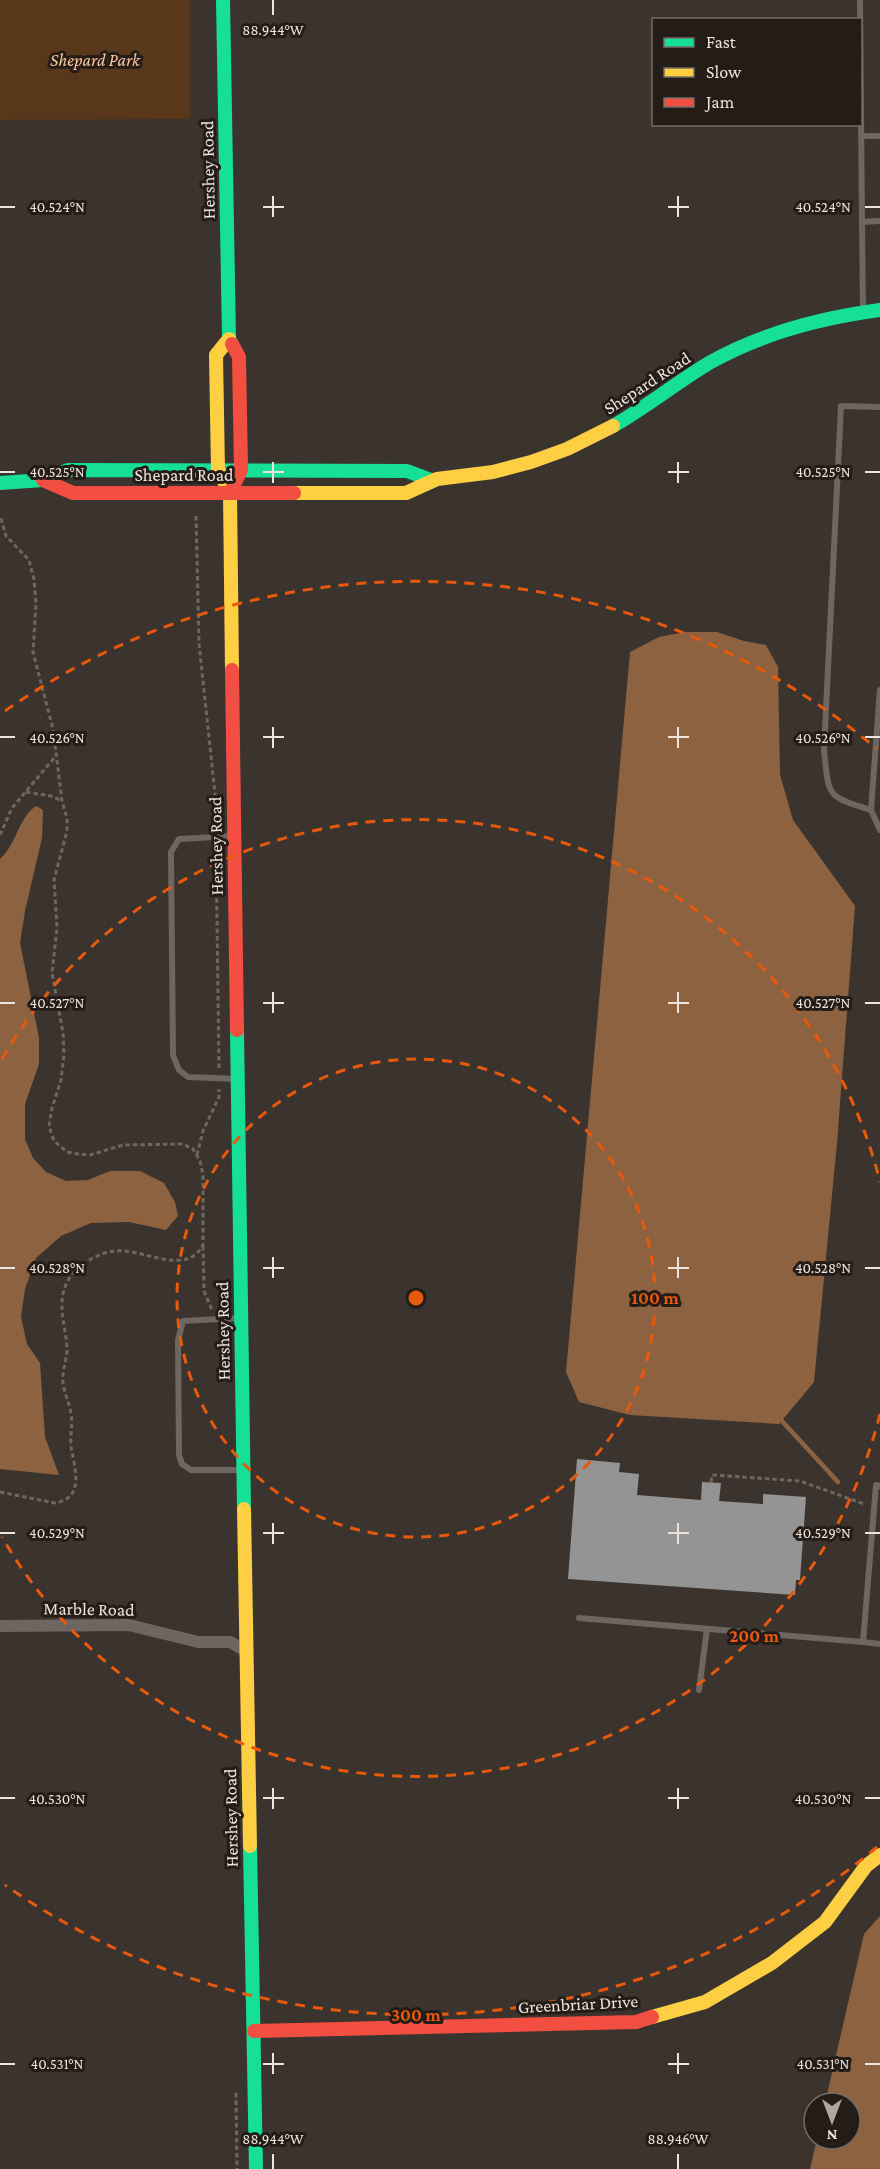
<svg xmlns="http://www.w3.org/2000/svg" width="880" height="2169" font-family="'Crimson Pro',serif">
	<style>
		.green { fill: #58371b }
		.water { fill: #8d6240 }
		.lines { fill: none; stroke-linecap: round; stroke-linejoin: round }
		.stream { stroke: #8d6240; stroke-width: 4.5 }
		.building { fill: #949494 }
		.path { stroke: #6d6762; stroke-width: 3; stroke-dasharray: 4.5 3; stroke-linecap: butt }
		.lane { stroke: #6d6661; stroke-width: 6 }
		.street { stroke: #6d6661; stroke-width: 12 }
		.fast { stroke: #16e098; stroke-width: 14 }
		.slow { stroke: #ffcf43; stroke-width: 14 }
		.jam { stroke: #f24e42; stroke-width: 14 }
		.ticks { fill: none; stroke: #eee4dd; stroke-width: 2 }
		.ring { fill: none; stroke: #e8590c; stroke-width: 3; stroke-dasharray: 10 8 }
		.labels { text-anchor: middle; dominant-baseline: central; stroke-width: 6; stroke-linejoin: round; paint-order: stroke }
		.park-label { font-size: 18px; font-style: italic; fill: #ffc49a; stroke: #231c17 }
		.street-label { font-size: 18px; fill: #eee4dd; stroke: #231c17 }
		.ticks-label { font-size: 15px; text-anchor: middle; fill: #eee4dd; stroke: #231c17; stroke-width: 6; stroke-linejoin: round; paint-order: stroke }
		.centre { fill: #e8590c; stroke: #231c17; stroke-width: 3 }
		.ring-label { font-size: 18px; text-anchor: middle; font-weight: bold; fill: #e8590c; stroke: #231c17; stroke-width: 6; stroke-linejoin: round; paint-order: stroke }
	</style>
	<rect width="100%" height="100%" fill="#3b342e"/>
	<!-- green -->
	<path class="green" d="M0,0H190V119L0,120Z"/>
	<!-- water -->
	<g class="water">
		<path d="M685,632H717L744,641L766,645L778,667L780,775L793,820L855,906L837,1143L814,1382L779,1424L630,1415L579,1402L566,1372L630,652L659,637Z"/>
		<path d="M36,806L43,810L42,838L25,911L20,943L39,1038V1064L25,1104V1139L33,1158L46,1172L66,1181L88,1180L110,1171H140L164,1183L175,1202L178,1216L166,1230L129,1222L91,1223L61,1236L36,1258L25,1289L21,1317L27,1344L40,1363L45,1437L59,1475L0,1469V859C17,844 18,818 36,806Z"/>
		<path d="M880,1916V2169H810L817,2139H850V2103H825L864,1934Z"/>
	</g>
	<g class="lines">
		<!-- stream -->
		<path class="stream" d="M782,1421L838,1482"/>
	</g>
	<!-- building -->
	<path class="building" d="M577,1459L620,1463L619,1472L639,1474L637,1495L701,1500L702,1482L721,1483L719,1501L763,1504V1494L806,1497L800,1580H796L795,1595L568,1579Z"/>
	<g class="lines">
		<!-- path -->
		<g class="path">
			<path d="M196,516L199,643L215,794L216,828"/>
			<path d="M26,792L51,796L62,801"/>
			<path d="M0,835L12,808L55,757"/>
			<path d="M216,846L219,1068"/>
			<path d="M197,1155L203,1131L219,1097V1089"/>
			<path d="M203,1246L204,1291L212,1310"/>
			<path d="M711,1482L712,1475L800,1481L864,1504"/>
			<path d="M0,1492L55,1503C86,1498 74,1467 71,1446C70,1435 73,1425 71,1414C70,1404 64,1393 63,1383C62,1372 66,1362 67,1351C67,1330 57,1309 65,1287C68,1278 76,1268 85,1263C96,1255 109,1250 123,1251C149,1252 187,1275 203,1245V1175L200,1161L193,1149L183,1144L123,1145L90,1155L78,1154L67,1152L54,1141L49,1126L52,1108L61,1080L64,1055L63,1033L52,973L57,928L54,880L67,831V818L62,801L53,729L33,652L36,604L34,579L29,560L6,536L1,518"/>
			<path d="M236,2093L237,2169"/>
		</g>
		<!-- lane -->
		<g class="lane">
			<path d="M860,0L862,222"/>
			<path d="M862,136H880"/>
			<path d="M863,311L862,222L880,221"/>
			<path d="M880,690L871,810L880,830"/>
			<path d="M871,810C826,796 829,797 824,750L841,406L880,407"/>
			<path d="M234,836L179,839L171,852L173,1055L179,1070L188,1077L237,1079"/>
			<path d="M239,1318L183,1321L178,1340L179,1455L182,1464L191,1470H242"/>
			<path d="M880,1486L876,1485L863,1642L880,1644"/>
			<path d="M579,1618L863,1642"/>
			<path d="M699,1690L707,1629"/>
		</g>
		<!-- street -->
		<path class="street" d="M0,1626L129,1625L198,1642H230L246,1651"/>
		<!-- fast -->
		<g class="fast">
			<path d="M223,0L229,339L232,344"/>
			<path d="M613,426C646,407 676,383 709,363C762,333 820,318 880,310"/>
			<path d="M0,483L43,480L68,470L407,471L431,480"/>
			<path d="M237,1030L244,1509"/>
			<path d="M250,1846L256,2169"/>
		</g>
		<!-- slow -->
		<g class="slow">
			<path d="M229,339L216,355L218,470L230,493L232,670"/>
			<path d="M294,493H406L437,479L493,472L531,462L567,449L613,426"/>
			<path d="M244,1509L250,1846"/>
			<path d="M652,2017L705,2002L772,1963L825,1922L866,1866L880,1855"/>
		</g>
		<!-- jam -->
		<g class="jam">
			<path d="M43,480L73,493H294"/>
			<path d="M230,493L241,470L239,357L232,344"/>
			<path d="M232,670L237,1030"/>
			<path d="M254,2031L636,2022L652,2017"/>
		</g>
	</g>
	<!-- ticks -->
	<path class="ticks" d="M273,0V15M273,196V217M678,196V217M0,207H15M263,207H284M668,207H689M865,207H880M273,462V483M678,462V483M0,472H15M263,472H284M668,472H689M865,472H880M273,727V748M678,727V748M0,737H15M263,737H284M668,737H689M865,737H880M273,992V1013M678,992V1013M0,1003H15M263,1003H284M668,1003H689M865,1003H880M273,1257V1278M678,1257V1278M0,1268H15M263,1268H284M668,1268H689M865,1268H880M273,1523V1544M678,1523V1544M0,1533H15M263,1533H284M668,1533H689M865,1533H880M273,1788V1809M678,1788V1809M0,1798H15M263,1798H284M668,1798H689M865,1798H880M273,2053V2074M678,2053V2074M0,2064H15M263,2064H284M668,2064H689M865,2064H880M273,2154V2169M678,2154V2169"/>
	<!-- distance rings -->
	<g class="ring">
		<circle cx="416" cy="1298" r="239"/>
		<path d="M880 1414A478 478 0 0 1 2 1537M2 1059A478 478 0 0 1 880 1182"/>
		<path d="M877 1847A717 717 0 0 1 5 1885M5 711A717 717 0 0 1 877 749"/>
	</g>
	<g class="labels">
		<!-- park labels -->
		<g class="park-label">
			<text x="95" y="60">Shepard Park</text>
		</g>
		<!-- street labels -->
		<g class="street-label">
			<text transform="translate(208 170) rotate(-91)">Hershey Road</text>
			<text transform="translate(647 383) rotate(-33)">Shepard Road</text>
			<text x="184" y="475">Shepard Road</text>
			<text transform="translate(216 846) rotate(-91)">Hershey Road</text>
			<text transform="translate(223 1331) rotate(-91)">Hershey Road</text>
			<text transform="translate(89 1609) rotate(1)">Marble Road</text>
			<text transform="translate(231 1818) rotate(-91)">Hershey Road</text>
			<text transform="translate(578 2004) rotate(-3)">Greenbriar Drive</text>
		</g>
	</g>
	<g class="ticks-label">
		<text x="273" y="35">88.944°W</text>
		<text x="823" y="212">40.524°N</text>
		<text x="57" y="212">40.524°N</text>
		<text x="823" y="477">40.525°N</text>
		<text x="57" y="477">40.525°N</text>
		<text x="823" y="743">40.526°N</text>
		<text x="57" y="743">40.526°N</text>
		<text x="57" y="1008">40.527°N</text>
		<text x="823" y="1008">40.527°N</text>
		<text x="57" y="1273">40.528°N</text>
		<text x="823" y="1273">40.528°N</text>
		<text x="57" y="1538">40.529°N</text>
		<text x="823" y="1538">40.529°N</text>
		<text x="823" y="1804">40.530°N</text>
		<text x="57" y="1804">40.530°N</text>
		<text x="823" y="2069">40.531°N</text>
		<text x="57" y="2069">40.531°N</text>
		<text x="273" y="2144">88.944°W</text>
		<text x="678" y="2144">88.946°W</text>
	</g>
	<circle cx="416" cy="1298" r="9" class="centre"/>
	<g class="ring-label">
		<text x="655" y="1304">100 m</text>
		<text x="754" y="1642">200 m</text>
		<text x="416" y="2021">300 m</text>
	</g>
	<!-- legend -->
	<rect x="652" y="18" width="210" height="108" fill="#231c17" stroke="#746c66" stroke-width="1.5"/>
	<rect x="664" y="38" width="30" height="9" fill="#16e098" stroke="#746c66" stroke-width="1.5"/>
	<text x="706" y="48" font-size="18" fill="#eee4dd">Fast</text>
	<rect x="664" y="68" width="30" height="9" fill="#ffcf43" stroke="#746c66" stroke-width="1.5"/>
	<text x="706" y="78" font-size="18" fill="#eee4dd">Slow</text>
	<rect x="664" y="98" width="30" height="9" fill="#f24e42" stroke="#746c66" stroke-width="1.5"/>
	<text x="706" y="108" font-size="18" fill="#eee4dd">Jam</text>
	<!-- north arrow -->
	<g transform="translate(832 2121) rotate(180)"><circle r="28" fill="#231c17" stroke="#746c66" stroke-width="1.5"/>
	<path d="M0-4.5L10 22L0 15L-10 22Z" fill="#afa6a0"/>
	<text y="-9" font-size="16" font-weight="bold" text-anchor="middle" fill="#eee4dd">N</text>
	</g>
</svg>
